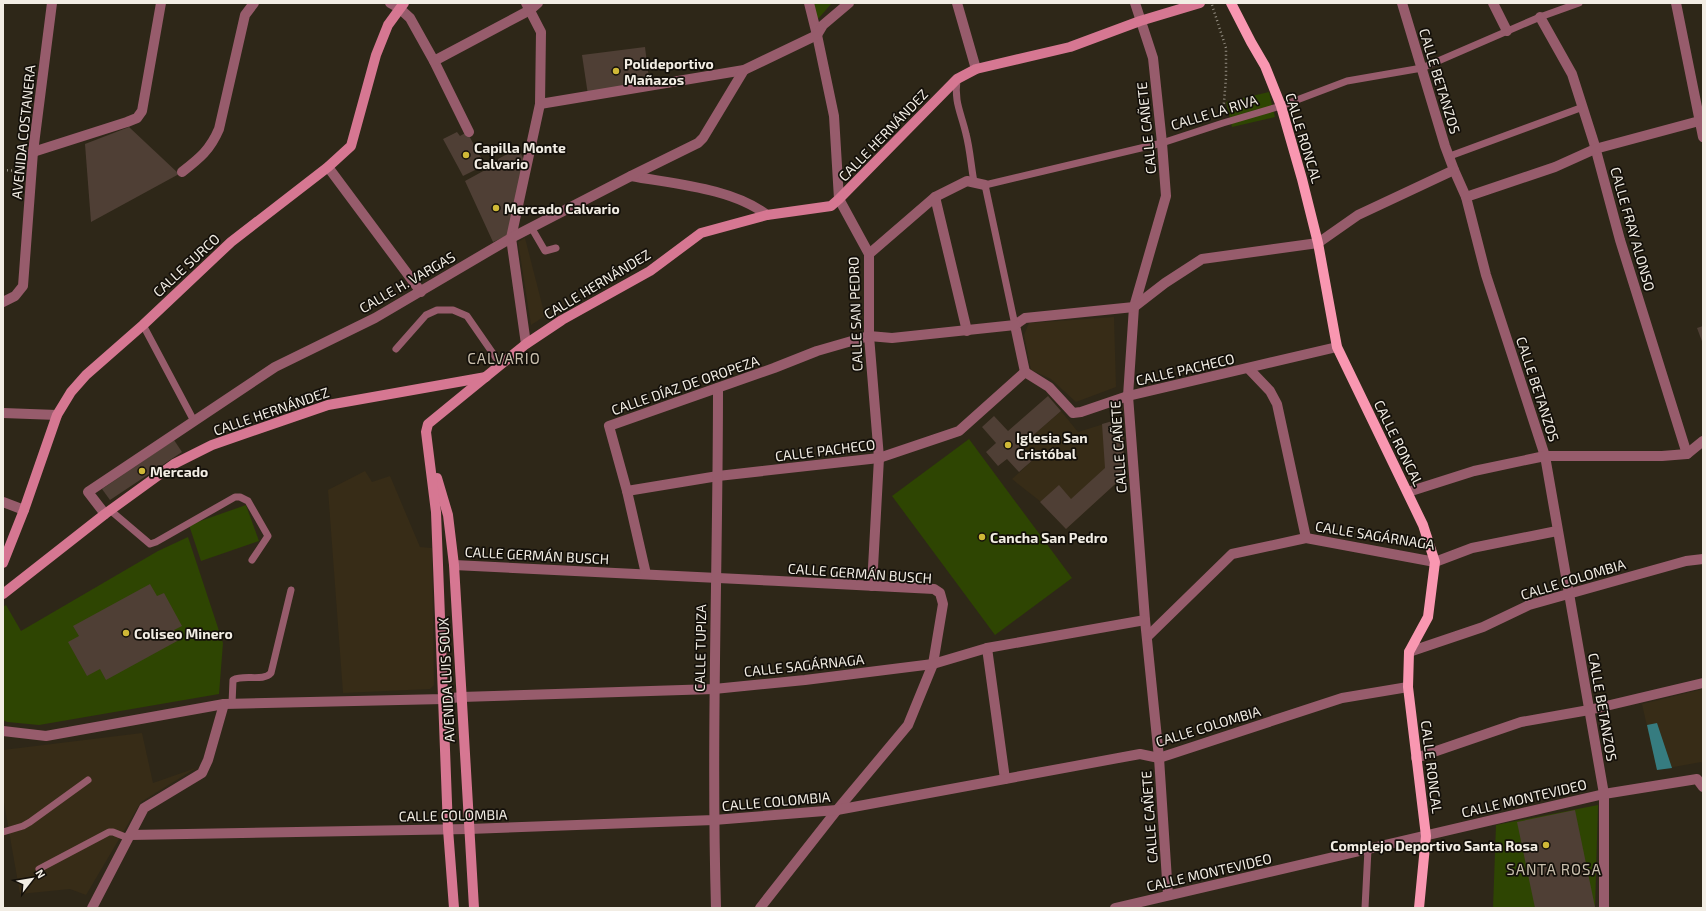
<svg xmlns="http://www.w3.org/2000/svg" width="1706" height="911" font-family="'Exo 2',sans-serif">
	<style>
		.built { fill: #372c17 }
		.green { fill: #2e4502 }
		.water { fill: #367c80 }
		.building { fill: #4f3f35 }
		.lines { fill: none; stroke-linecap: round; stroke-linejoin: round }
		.path { stroke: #958f83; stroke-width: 2.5; stroke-dasharray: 1 3; stroke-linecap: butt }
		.lane { stroke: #975c6c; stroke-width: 7 }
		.street { stroke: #975c6c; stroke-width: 10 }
		.secondary { stroke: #d67792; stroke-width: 10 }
		.primary { stroke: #f997b1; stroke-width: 10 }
		.poi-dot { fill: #cfb837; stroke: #14100a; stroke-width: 1.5 }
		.labels { text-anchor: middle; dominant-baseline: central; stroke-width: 3.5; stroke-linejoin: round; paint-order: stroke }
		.poi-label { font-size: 14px; font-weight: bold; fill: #f2ede4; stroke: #14100a; text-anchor: start }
		.street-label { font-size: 14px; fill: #f2ede4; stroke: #14100a }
		.neighbourhood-label { font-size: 15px; letter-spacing: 1px; fill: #c9bfad; stroke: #14100a }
	</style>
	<rect width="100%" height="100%" fill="#2e2718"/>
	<!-- built -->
	<g class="built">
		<path d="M525,238L545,316L531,325L518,242Z"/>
		<path d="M1114,317L1116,387L1076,402L1051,379L1031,370L1024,335L1029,323Z"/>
		<path d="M1061,411L1078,432L1123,418L1124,476L1066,529L1041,502L1012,479L1033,460L1022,445Z"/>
		<path d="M365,471L372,482L390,476L420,547L432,548L434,685L430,689L343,693L328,490Z"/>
		<path d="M1703,689V764L1701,762L1657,770L1642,704Z"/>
		<path d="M142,733L153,783L196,768L141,802L86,895L70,889L20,894L3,797V750Z"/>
	</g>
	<!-- green -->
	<g class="green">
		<path d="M809,3H832L818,19Z"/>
		<path d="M1269,92L1275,117L1232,127L1226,102Z"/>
		<path d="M969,439L1072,578L995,635L892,496Z"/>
		<path d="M246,505L259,541L201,561L189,525Z"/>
		<path d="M188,537L223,643L219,694L39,725L7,722L3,720V607L6,605L21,631L158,551Z"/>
		<path d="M1598,805L1595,908H1493L1496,825Z"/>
	</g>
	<!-- water -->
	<path class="water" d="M1657,723L1672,768L1657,770L1647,725Z"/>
	<!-- building -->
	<g class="building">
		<path d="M645,47L650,87L588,95L582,55Z"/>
		<path d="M129,127L179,174L91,222L85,144Z"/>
		<path d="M457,132L460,136L467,132L485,165L463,176L443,139Z"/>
		<path d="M518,148L525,162L508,235L493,242L465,181L498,163V159Z"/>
		<path d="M1703,326V344L1697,328Z"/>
		<path d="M1048,396L1061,411L1022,445L1034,459L1019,472L1007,459L998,466L986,452L996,443L982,427L994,416L1008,431Z"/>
		<path d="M1123,418L1124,476L1066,529L1040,502L1059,485L1071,499L1105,468L1102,424Z"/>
		<path d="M174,440L182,452L110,500L102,489Z"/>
		<path d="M150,584L157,596L164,593L182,626L174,630L179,640L106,680L100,669L87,676L68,642L79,636L73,626Z"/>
		<path d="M1575,810L1595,907L1535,908L1517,822Z"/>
	</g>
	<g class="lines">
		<!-- path -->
		<g class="path">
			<path d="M1212,5L1226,48V78L1223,114"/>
			<path d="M3,170L20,171"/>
		</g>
		<!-- lane -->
		<g class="lane">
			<path d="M957,79C954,103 961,112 966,134C970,149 971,166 974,182"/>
			<path d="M1450,156L1583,107"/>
			<path d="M531,227L545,251L556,248"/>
			<path d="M143,325L194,421"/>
			<path d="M1015,325L985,185L1162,143L1223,123L1281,106L1347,81L1422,68L1540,17L1579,3"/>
			<path d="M396,349L426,315L437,310H453L467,316L501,365"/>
			<path d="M110,510L150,544L156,542L235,497H240L248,501L268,536L252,560"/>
			<path d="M232,704L233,680C244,674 263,682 271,673L291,590"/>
			<path d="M3,832L23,826L30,822L88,780"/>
			<path d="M39,869L109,832H113L128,838"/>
			<path d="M1365,908L1368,849"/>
		</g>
		<!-- street -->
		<g class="street">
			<path d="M390,3L399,8L410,18L434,61L469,132"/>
			<path d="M526,3L541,32L540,104L511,238L526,344"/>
			<path d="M809,3L817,35L834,116L839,199L869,254V336L879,458L872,586"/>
			<path d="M957,3L976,69"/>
			<path d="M1135,3L1153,58L1162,143L1166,196L1134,307L1128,396L1145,620L1159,758L1168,895"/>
			<path d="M1402,3L1445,146L1454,170L1466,197L1486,275L1545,456L1604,794V908"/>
			<path d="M1493,3L1507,31"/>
			<path d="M1676,3L1703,137"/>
			<path d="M1540,17L1572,74L1594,143L1620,240L1687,454"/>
			<path d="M434,61L530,10L538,3"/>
			<path d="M540,104L744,70L817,35L823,25L849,3"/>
			<path d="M33,152L127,122L137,118L142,111L161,3"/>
			<path d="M328,167L421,292"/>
			<path d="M182,172C200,158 210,150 219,129L245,15L254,3"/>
			<path d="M631,176C674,184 732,188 767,215"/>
			<path d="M935,197L967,331"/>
			<path d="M1466,197L1555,167L1595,149L1703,120"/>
			<path d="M869,254L935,197L967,181L985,185"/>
			<path d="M3,302L15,296L23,286L33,152L52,3"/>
			<path d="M1249,369L1270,391L1277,404L1306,538"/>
			<path d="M1025,372L1015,325L1025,318L1134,307L1165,283L1202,259L1318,243L1358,215L1454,170"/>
			<path d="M3,413L57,415"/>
			<path d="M627,491L718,476L879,458L959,431L1025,372L1049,387L1073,413L1081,412L1128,396L1337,347"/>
			<path d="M1408,492L1474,471L1545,456H1662L1687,454L1703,441"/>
			<path d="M3,502L24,510"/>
			<path d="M105,514L88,492L275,367L375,318L511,238L631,176L698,143L703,138L744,70"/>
			<path d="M454,565C614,572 774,581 934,589L940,593L943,604L933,664L908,725L837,810L760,908"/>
			<path d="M646,574L627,491L609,426L774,368L817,351L869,336L892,338L1015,325"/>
			<path d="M1147,637L1232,554L1306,538L1435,562L1472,548L1557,531"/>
			<path d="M987,648L1005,779"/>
			<path d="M1409,652L1483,627L1529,605L1686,561L1703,559"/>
			<path d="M3,731L46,736L224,704L444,699L461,697L714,689L805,680L933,664L987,648L1145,620"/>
			<path d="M1416,758L1521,722L1589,710L1703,683"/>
			<path d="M130,835L469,829L714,820L837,810L1140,754L1159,758L1342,698L1408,687"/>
			<path d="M92,908L144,808L202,773L208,760L224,704"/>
			<path d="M716,908C711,735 718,561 718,388"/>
			<path d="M1115,908L1604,794L1697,779L1703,787"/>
		</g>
		<!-- secondary -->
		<g class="secondary">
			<path d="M437,478L448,515L454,565L474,908"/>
			<path d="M3,563L24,510L57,415L71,392L86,375L143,325L231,242L328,167L351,146L376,55L388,25L404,3"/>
			<path d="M3,594L105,514L174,464L212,445L328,405L486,377"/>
			<path d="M454,908L448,829L436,512L426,432L428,424L526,344L562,320L650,271L701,233L767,215L831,206L839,199L957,79L976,69L1070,47L1140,21L1200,3"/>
		</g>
		<!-- primary -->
		<path class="primary" d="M1231,3L1251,42L1265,66L1281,106L1302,179L1318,243L1337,347L1423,525L1435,562L1428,617L1409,652L1408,687L1426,836L1419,908"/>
	</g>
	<!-- markers -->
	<g class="poi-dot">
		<circle cx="616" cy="71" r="4"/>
		<circle cx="466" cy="155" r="4"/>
		<circle cx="496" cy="208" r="4"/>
		<circle cx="1008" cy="445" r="4"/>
		<circle cx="142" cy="471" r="4"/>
		<circle cx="982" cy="537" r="4"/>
		<circle cx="126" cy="633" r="4"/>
		<circle cx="1546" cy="845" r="4"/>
	</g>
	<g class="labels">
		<!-- poi labels -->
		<g class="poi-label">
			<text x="624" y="63">Polideportivo<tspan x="624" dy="16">Mañazos</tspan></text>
			<text x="474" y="147">Capilla Monte<tspan x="474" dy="16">Calvario</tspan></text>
			<text x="504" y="208">Mercado Calvario</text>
			<text x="1016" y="437">Iglesia San<tspan x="1016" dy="16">Cristóbal</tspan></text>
			<text x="150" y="471">Mercado</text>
			<text x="990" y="537">Cancha San Pedro</text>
			<text x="134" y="633">Coliseo Minero</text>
			<text x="1538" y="845" text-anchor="end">Complejo Deportivo Santa Rosa</text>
		</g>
		<!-- street labels -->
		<g class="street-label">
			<text transform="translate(1440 81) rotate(73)">CALLE BETANZOS</text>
			<text transform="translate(1214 112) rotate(-17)">CALLE LA RIVA</text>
			<text transform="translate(1146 128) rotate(-96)">CALLE CAÑETE</text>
			<text transform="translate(23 132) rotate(-84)">AVENIDA COSTANERA</text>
			<text transform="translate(883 135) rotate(-46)">CALLE HERNÁNDEZ</text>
			<text transform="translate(1304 138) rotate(73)">CALLE RONCAL</text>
			<text transform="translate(1633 229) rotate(74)">CALLE FRAY ALONSO</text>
			<text transform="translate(186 265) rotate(-43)">CALLE SURCO</text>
			<text transform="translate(407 282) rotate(-30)">CALLE H. VARGAS</text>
			<text transform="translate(597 284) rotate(-31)">CALLE HERNÁNDEZ</text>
			<text transform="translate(855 314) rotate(-92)">CALLE SAN PEDRO</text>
			<text transform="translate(1185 369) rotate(-13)">CALLE PACHECO</text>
			<text transform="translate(685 385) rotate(-19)">CALLE DÍAZ DE OROPEZA</text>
			<text transform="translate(1538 389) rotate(72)">CALLE BETANZOS</text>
			<text transform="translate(271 411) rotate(-19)">CALLE HERNÁNDEZ</text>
			<text transform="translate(1399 443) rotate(64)">CALLE RONCAL</text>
			<text transform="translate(1118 447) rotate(-94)">CALLE CAÑETE</text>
			<text transform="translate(825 450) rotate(-7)">CALLE PACHECO</text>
			<text transform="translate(1375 535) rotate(9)">CALLE SAGÁRNAGA</text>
			<text transform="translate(537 555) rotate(3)">CALLE GERMÁN BUSCH</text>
			<text transform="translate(860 573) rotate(4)">CALLE GERMÁN BUSCH</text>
			<text transform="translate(1573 579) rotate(-17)">CALLE COLOMBIA</text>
			<text transform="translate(700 648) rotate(-89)">CALLE TUPIZA</text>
			<text transform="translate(804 665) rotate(-6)">CALLE SAGÁRNAGA</text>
			<text transform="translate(446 680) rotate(-93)">AVENIDA LUIS SOUX</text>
			<text transform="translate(1603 707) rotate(80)">CALLE BETANZOS</text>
			<text transform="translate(1208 726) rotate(-17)">CALLE COLOMBIA</text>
			<text transform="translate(1432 767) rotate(83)">CALLE RONCAL</text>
			<text transform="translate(1524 798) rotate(-13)">CALLE MONTEVIDEO</text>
			<text transform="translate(776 801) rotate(-5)">CALLE COLOMBIA</text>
			<text transform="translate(453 815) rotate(-1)">CALLE COLOMBIA</text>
			<text transform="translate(1149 817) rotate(-94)">CALLE CAÑETE</text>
			<text transform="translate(1209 872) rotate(-13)">CALLE MONTEVIDEO</text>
		</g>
		<!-- neighbourhood labels -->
		<g class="neighbourhood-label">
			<text x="504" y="358">CALVARIO</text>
			<text x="1554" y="869">SANTA ROSA</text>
		</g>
	</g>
	<!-- border -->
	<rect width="1706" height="911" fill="none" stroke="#f2ede4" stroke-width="8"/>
	<!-- north arrow -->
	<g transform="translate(32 879) rotate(59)" stroke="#14100a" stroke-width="3" paint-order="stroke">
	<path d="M0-3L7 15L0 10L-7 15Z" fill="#f2ede4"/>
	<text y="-6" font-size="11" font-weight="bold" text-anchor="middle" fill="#f2ede4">N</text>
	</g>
</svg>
